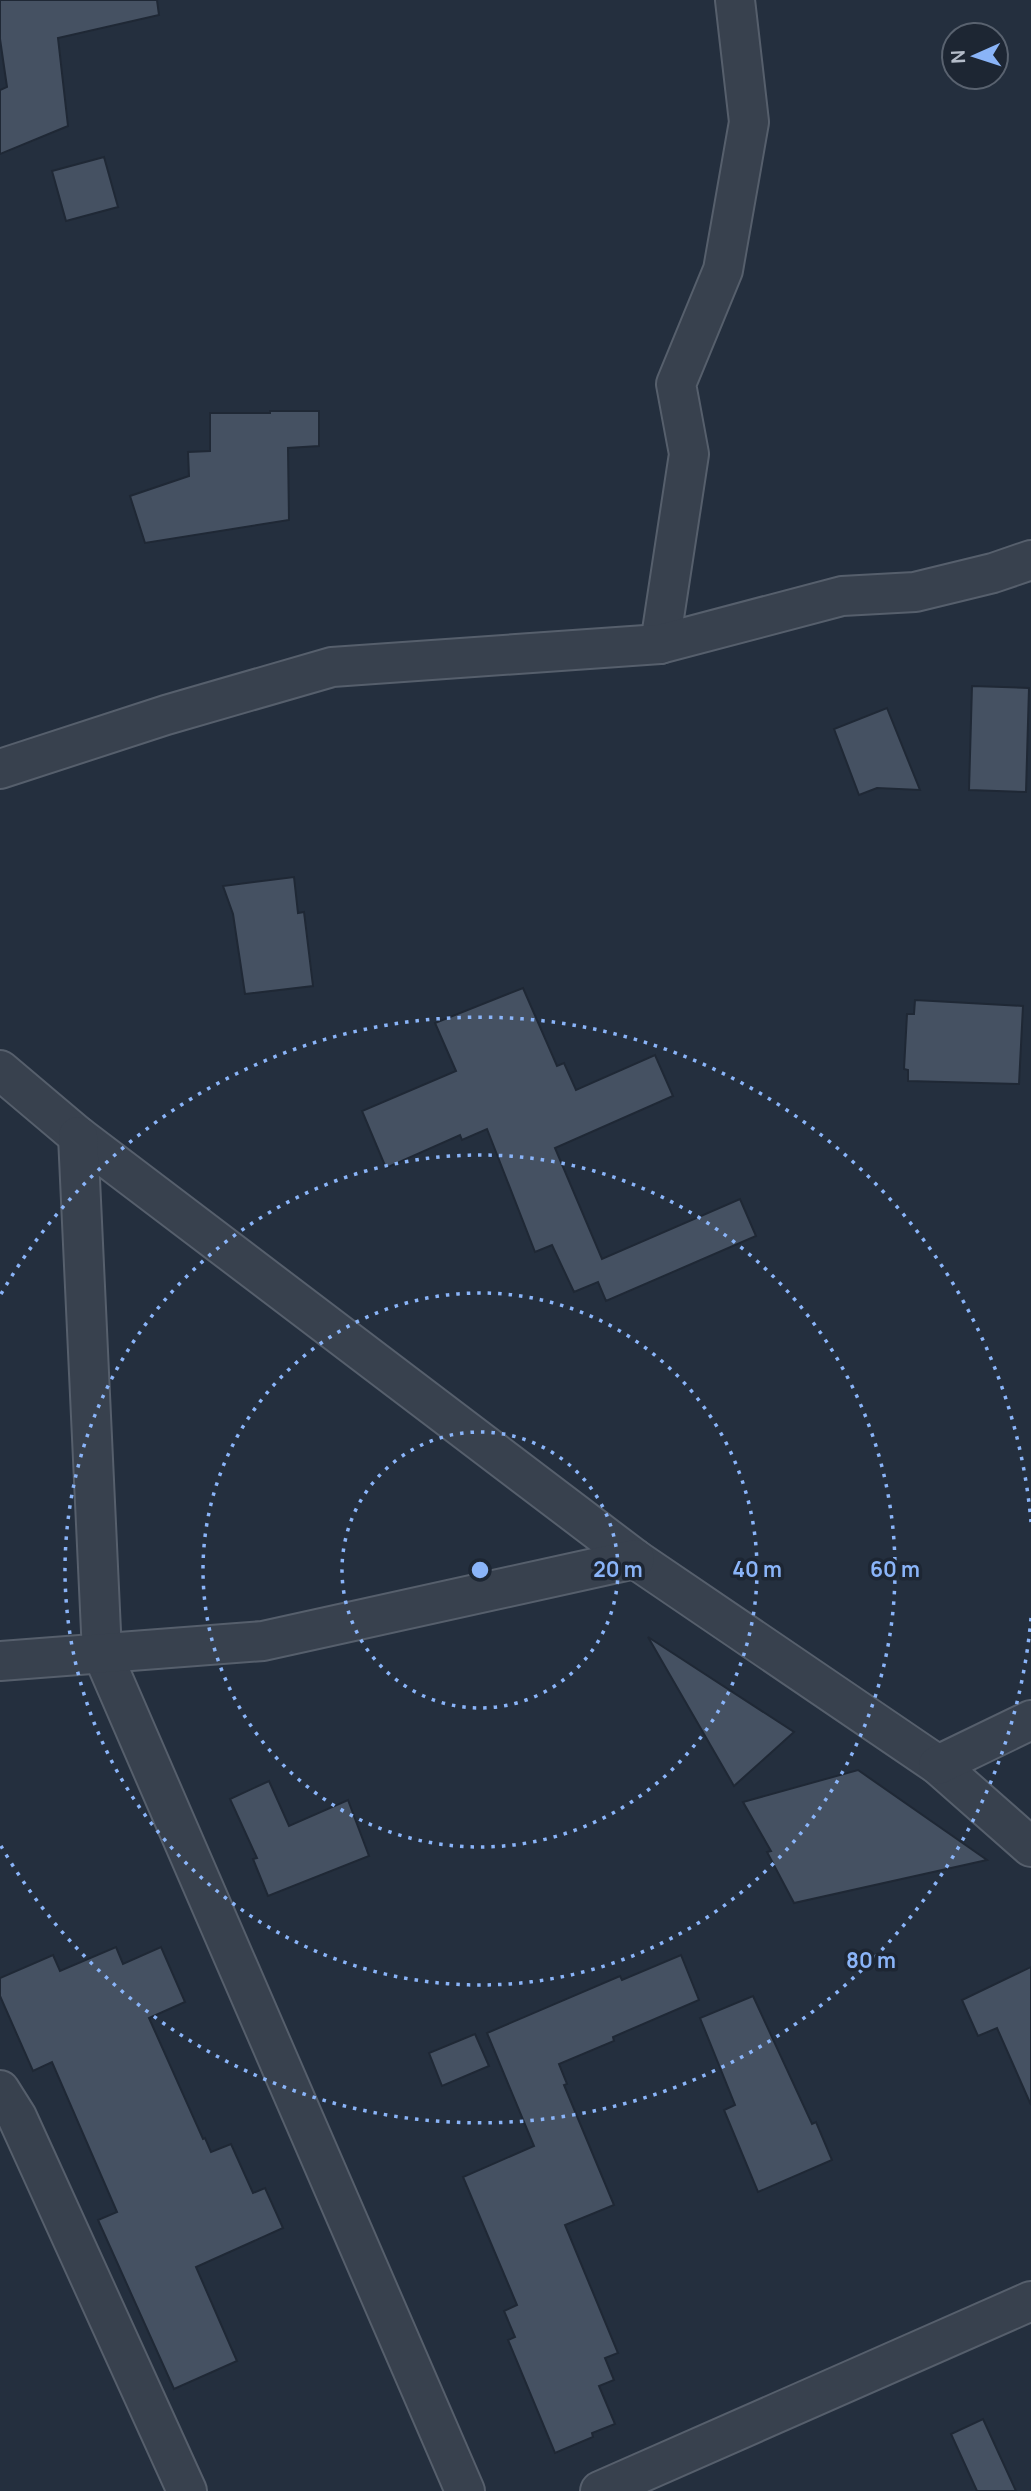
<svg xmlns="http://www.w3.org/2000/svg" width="1031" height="2491" font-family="Manrope,sans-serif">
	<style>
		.building { fill: #455162; stroke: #1f2835; stroke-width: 2 }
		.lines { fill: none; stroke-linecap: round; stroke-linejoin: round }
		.minor-casing { stroke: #565f6c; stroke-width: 42 }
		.minor { stroke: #38414e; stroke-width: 38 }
		.ring { fill: none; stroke: #8ab4f8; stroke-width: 3.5; stroke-dasharray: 3.5 7 }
		.centre { fill: #8ab4f8; stroke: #1d2633; stroke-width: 3.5 }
		.ring-label { font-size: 21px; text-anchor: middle; font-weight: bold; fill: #8ab4f8; stroke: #1d2633; stroke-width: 7; stroke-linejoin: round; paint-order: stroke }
	</style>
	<rect width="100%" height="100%" fill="#242f3e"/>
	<!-- building -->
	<g class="building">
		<path d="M0,0H157L159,15L58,38L68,126L0,154V90L7,87L0,39Z"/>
		<path d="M104,157L118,207L66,221L52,171Z"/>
		<path d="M270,411H319V446L288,448L289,520L145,543L130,496L189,476L188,452L210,451V413H270Z"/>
		<path d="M972,686L1029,688L1026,792L969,790Z"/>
		<path d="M887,708L920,790L877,788L859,795L834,729Z"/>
		<path d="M294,877L298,913L304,912L313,986L245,994L233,914L223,886Z"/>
		<path d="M523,988L557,1066L564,1063L576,1090L655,1055L673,1096L555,1148L602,1259L740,1199L756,1236L606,1301L598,1282L574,1292L552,1245L535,1252L487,1129L462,1140L460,1135L386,1168L362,1111L456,1071L435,1023Z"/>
		<path d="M915,1000L1023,1006L1019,1084L908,1081V1070L904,1069L907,1014H914Z"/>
		<path d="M648,1637L794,1732L734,1786Z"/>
		<path d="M858,1770L987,1860L794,1903L767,1852L771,1851L743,1802Z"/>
		<path d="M269,1781L289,1826L348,1800L369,1856L268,1896L253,1859L257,1858L230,1799Z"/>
		<path d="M116,1947L123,1964L161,1947L185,2002L149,2018L203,2139L205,2138L211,2152L231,2144L253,2193L265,2188L283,2228L196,2267L237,2361L174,2389L98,2220L117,2212L52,2062L33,2071L0,1996V1978L53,1955L60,1971Z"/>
		<path d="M681,1955L699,2000L613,2037L614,2041L559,2064L567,2084L564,2085L614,2205L565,2225L618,2353L605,2358L614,2380L599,2386L615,2424L592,2433L593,2437L555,2453L508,2340L515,2337L504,2311L517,2305L463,2177L534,2146L487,2033L620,1976L622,1980Z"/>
		<path d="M1031,1967V2105L997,2028L978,2036L962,2000Z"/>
		<path d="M753,1996L812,2124L816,2122L832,2160L758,2192L724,2110L735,2105L700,2018Z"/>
		<path d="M475,2034L489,2066L442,2086L429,2053Z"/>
		<path d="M983,2419L1016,2491H977L951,2434Z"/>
	</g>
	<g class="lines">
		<defs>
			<g id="minor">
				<path d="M660,644L689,454L676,384L723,270L749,122L735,0"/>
				<path d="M0,769L166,715L332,667L660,644L842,596L915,592L993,573L1031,560"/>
				<path d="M0,1070L78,1136L635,1559L938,1765L1031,1847"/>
				<path d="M78,1136L102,1653L465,2491"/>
				<path d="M0,1661L263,1641L635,1559"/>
				<path d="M938,1765L1031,1720"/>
				<path d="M0,2090L17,2117L187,2491"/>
				<path d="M600,2491L1031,2301"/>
			</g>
		</defs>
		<!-- minor casing -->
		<use href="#minor" class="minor-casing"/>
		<!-- minor -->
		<use href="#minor" class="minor"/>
	</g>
	<!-- distance rings -->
	<g class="ring">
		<circle cx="480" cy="1570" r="138"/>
		<circle cx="480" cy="1570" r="277"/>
		<circle cx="480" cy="1570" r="415"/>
		<path d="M1031 1618A553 553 0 0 1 1 1846M1 1294A553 553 0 0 1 1031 1522"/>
	</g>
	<circle cx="480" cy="1570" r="10" class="centre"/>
	<g class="ring-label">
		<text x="618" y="1577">20 m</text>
		<text x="757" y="1577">40 m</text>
		<text x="895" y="1577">60 m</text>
		<text x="871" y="1968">80 m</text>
	</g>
	<!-- north arrow -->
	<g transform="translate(975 56) rotate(267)"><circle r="33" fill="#1d2633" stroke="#59626f" stroke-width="2"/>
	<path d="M0-5L12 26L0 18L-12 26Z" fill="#8ab4f8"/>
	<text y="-10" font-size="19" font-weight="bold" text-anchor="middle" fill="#b4bcc9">N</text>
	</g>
</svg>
